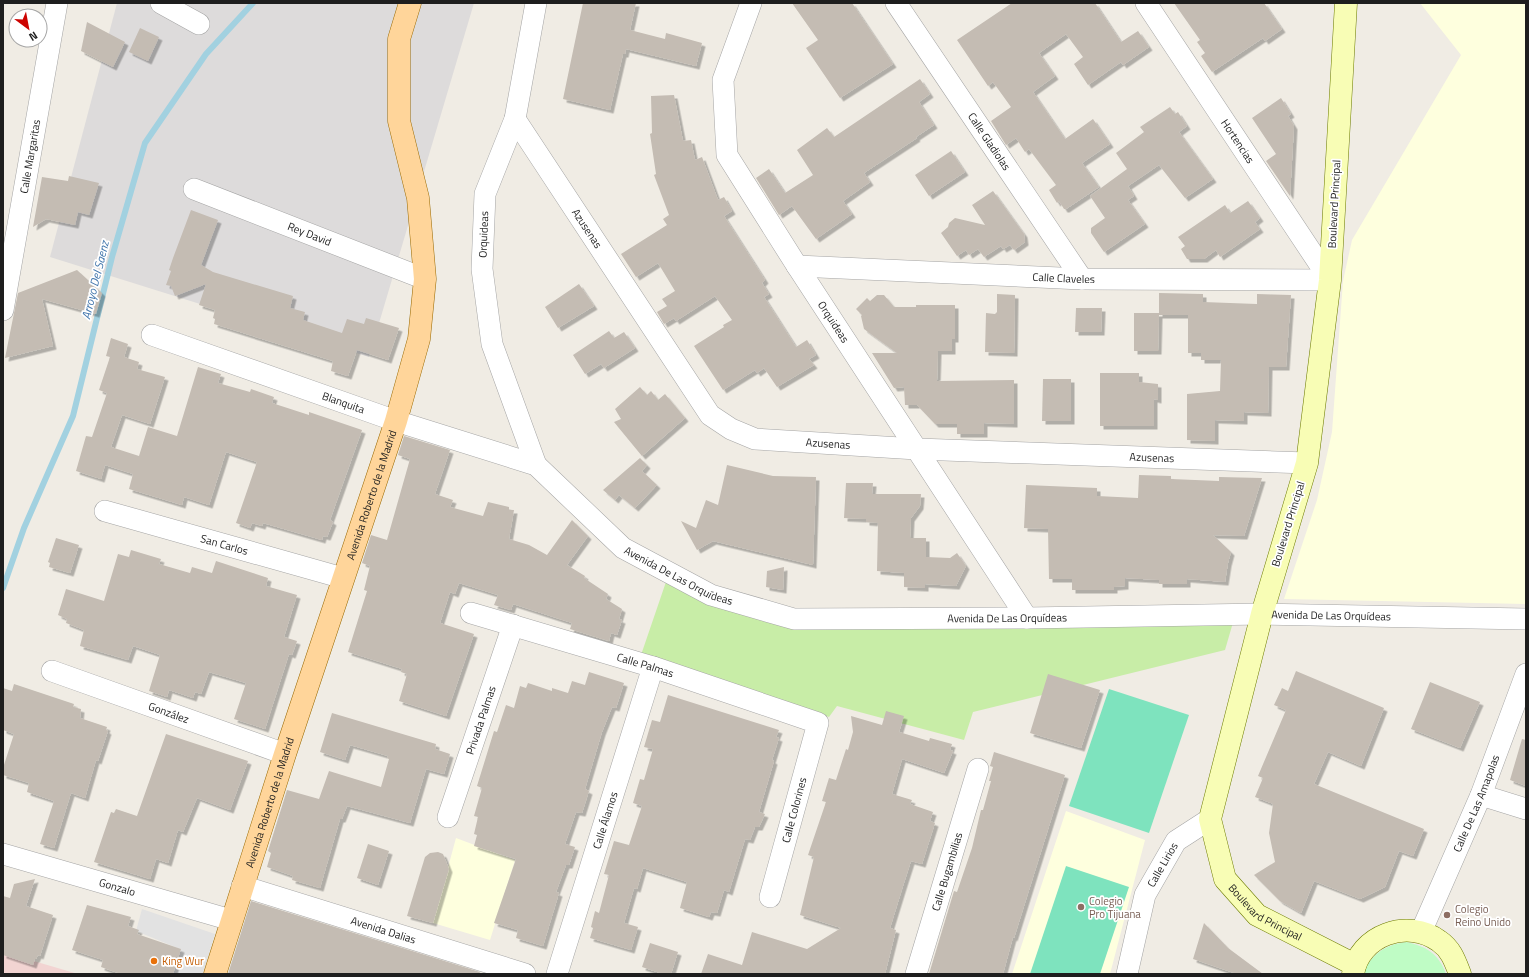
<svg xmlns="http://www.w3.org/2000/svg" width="1529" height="977" font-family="'Titillium Web',sans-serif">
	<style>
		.residential { fill: #dddbdb }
		.commercial { fill: #f2d4d2 }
		.education { fill: #feffde }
		.grass { fill: #c8eda7 }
		.park { fill: #bffcc5 }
		.pitch { fill: #7ee3be }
		.parking { fill: #e2e2e2 }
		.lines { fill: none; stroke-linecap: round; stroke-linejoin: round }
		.stream { stroke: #a2d1e0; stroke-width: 6 }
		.building { fill: #c4bcb3; filter: url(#shadow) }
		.street-casing { stroke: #a5a5a5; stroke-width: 22 }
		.secondary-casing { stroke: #6c7b00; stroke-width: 23 }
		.primary-casing { stroke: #996900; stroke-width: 23 }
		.street { stroke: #fff; stroke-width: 21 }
		.secondary { stroke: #f8fdb5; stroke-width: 22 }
		.primary { stroke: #ffd59a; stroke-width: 22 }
		.education-dot { fill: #8d6e63; stroke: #fff; stroke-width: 1.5 }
		.food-dot { fill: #e8710a; stroke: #fff; stroke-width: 1.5 }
		.labels { text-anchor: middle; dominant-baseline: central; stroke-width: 3.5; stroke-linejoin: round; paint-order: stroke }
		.street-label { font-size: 11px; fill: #1e1e1e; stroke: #fff }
		.education-label { font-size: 11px; fill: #785e54; stroke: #fff; text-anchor: start }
		.food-label { font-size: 11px; fill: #c56008; stroke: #fff; text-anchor: start }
		.water-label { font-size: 12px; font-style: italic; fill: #4276ac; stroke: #fff }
	</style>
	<defs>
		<filter id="shadow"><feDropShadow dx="3.5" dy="3.5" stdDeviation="0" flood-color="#0004"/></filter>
	</defs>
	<rect width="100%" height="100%" fill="#f0ece4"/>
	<!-- residential -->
	<path class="residential" d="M117,3H474L369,357L50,257Z"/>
	<!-- commercial -->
	<path class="commercial" d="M3,952L78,974H3Z"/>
	<!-- education -->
	<g class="education">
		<path d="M1420,3H1526V604L1284,599L1317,500L1332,432L1343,281L1352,240L1461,55Z"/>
		<path d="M1066,811L1145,840L1110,974H1012Z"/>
		<path d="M456,838L515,860L490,940L433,923Z"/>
	</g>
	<!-- grass -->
	<path class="grass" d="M668,576L790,617L1234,619L1225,650L973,712L964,740L837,706L829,717L641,655Z"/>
	<!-- park -->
	<path class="park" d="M1406,942C1426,946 1439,954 1446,974H1362C1372,954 1384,945 1406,942Z"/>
	<!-- pitch -->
	<g class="pitch">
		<path d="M1109,689L1189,715L1149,833L1069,806Z"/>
		<path d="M1066,866L1129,887L1100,974H1030Z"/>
	</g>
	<!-- parking -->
	<path class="parking" d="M142,909L215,934L203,974H173L180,949L136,931Z"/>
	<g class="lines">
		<!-- stream -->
		<path class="stream" d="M3,588L24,528L73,416L112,257L145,143L206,54L253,3"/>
	</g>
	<!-- building -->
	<g class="building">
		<path d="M583,3H636L630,30L665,39L666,33L702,43L696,66L626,49L625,54H623L610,110L563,99Z"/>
		<path d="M792,3H852L893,64L840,98L806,48L818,40Z"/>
		<path d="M1012,3H1095L1121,42L1138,31L1149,47L1123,65L1121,62L1088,85L1074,64L1083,57L1066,34L1039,53L1055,76L1033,92L1065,139L1093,119L1110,144L1082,163L1099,187L1066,209H1064L1059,201L1057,203L1049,190L1056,185L1029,149L1025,152L1016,138L1006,145L991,121L1011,107L993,82L988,86L957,40Z"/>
		<path d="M1174,3H1264L1282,29L1265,41L1263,38L1212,72L1201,56L1205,53L1197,42L1200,40Z"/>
		<path d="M87,22L125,42L113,67L81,51Z"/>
		<path d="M140,28L159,37L148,61L129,52Z"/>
		<path d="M920,79L930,94L919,102L934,125L916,137L917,138L864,173L870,182L843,201L852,214L816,239L792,206L779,215L756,178L769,169L785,193L813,175L797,150L827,128L834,137Z"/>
		<path d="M674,95L683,141L691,140L695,160L702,157L718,200L724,197L732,211L724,216L765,280L762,283L769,294L764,297L796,347L807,340L816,355L809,359L814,365L777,387L764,368L757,373L755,370L723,390L694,346L724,327L723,325L732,320L715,296L676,321L674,318L664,324L657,312L667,306L662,299L675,291L658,263L636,277L621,254L667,225L663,219L669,215L654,175L656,174L650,134L652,133L651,96Z"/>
		<path d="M1281,98L1291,114L1288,116L1294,126L1290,196L1266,161L1276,154L1252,118Z"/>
		<path d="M1170,107L1175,114L1178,112L1187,126L1179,132L1213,179L1185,198L1159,165L1128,186L1134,196L1128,200L1145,224L1104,252L1091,233V228L1105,218L1090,196L1127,169L1116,153L1144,132L1140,127Z"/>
		<path d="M951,151L965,172L929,196L915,175Z"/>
		<path d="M69,176L99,183L89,215L78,212L75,225L46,219L33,227L42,177L68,181Z"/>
		<path d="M993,191L1024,234L1025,242L1014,250L1010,245L1003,249L1001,246L984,257L978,249L969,255L966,250L957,256L941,233L948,227L949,223L955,218L985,225L972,205Z"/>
		<path d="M1248,201L1260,218L1255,222L1260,229L1220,257L1216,250L1204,259H1187L1181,249L1185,246L1178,237L1225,205L1230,213Z"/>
		<path d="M191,210L218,220L201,265L213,272L293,296L290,308L305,312L303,320L342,333L347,319L364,324L366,318L399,328L388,360L357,350L348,376L331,371L333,361L214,324L215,319L213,318L215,310L199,305L206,284L175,296L171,286L166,285L171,271L169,270L173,258Z"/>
		<path d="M77,270L102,293L96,314L42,299L53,346L5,358L18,293Z"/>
		<path d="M579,284L594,306L558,328L545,307Z"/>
		<path d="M1159,293L1203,294V302L1257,304V294L1291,295L1286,367H1269L1268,413L1244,412V421L1215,420V441L1187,440V394L1220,391L1221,360H1201V353H1188V315H1159L1158,351H1134V313H1159Z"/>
		<path d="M997,294L1015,295L1014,353L985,352L986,313L995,314L997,312Z"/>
		<path d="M877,295H884L894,307H916V305H955V339H952V351H938L937,381L1014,380V424L984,423V434H957V424H935L917,405H905L904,387L894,388L872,353H897L864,329L861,316L862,315L856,309L867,298L870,301Z"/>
		<path d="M1076,308H1102L1101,332H1075Z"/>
		<path d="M609,331L614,338L624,332L635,348L604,368L601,364L585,374L573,355Z"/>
		<path d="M111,338L128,344L124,357L139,362L137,369L165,377L150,424L122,415L111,447L139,456L148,427L177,436L198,367L221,374L218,383L250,392L251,389L274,397L272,403L309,415V412L362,430L330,520L333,522L327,537L323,536L322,540L263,523L262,526L252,523L250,528L236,523L257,462L226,452L209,505L184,497L182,505L129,489L133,474L105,465L101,479L76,471L86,436L92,437L107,393L99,390L110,357L106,356Z"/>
		<path d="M1100,373H1139V382L1158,384V400L1154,399V426H1100Z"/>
		<path d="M1043,379H1071V421H1042Z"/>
		<path d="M640,387L647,395L651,391L658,400L665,394L685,418L642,456L614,422L621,419L615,409Z"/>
		<path d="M404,436L450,450L435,494L453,500L450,507L483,516L488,502L509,507V510H514L509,539L529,545L547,555L572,520L588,536L567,565L585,576L584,578L608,594L606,599L622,609L619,619L622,620L617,635L611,633L609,641L570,629L572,623L513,604L511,610L494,605L498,595L459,583L455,594L450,592L440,623L474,634L446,716L399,701L407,674L401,672L402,669L348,652L367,591L364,590L370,566L362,563L371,535L387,540L410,459L398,455Z"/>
		<path d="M640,458L647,465L642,471L657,485L635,508L619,495L615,500L603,490Z"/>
		<path d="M727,465L773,476L816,477L813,565L713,541L697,550L681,521L696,528L706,500L718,505Z"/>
		<path d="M1139,475L1171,476V479L1219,481V477L1262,478L1244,536L1213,535L1231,552L1228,563L1225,582L1187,579V584H1159V580L1125,578V586L1114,587V590H1072V579H1049L1048,529L1024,528L1026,485L1097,488V496L1138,498Z"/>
		<path d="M846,483H873L872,494H921L920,506L911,518L910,538H926V557L950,558L957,553L966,566L956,586L925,584V588L904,587V573L877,571L878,523L866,522V519L844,518Z"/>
		<path d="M56,538L79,545L70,573L49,567L50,563L48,562Z"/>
		<path d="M131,550L161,559L159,564L190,573L192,567L212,573L216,561L268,578L266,586L297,595L284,637L297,641L292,655L289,654L265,729L234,719L246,683L209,672L201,694L195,692L193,698L169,690L167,697L149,691L160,655L133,646L128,660L80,646L84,630L66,623L67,619L58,615L66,589L104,601L118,554L129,557Z"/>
		<path d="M784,567L783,590L766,587L767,571Z"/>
		<path d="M1296,671L1384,708L1361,766L1328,752L1314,784L1424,829L1413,856L1399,851L1385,887L1360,899L1314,881L1301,913L1280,901L1254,875L1275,862L1269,833L1273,804L1255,797L1263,778L1258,776L1286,710L1274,705L1282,688L1288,691Z"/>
		<path d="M589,672L624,683L616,708L612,707L602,732L585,789L589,791L582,813L576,812L565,844L575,847L569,865H566L556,892L559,893L543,946L516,938L518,930L494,923L516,859L474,846L477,835L474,834L478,817L474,816L482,788L477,786L494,731L497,732L506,705L514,708L520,686L526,688L528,683L552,691V688L568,693L572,681L585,685Z"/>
		<path d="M1048,674L1100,690L1081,748L1030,733Z"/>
		<path d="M1430,682L1480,702L1460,748L1411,729Z"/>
		<path d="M14,684L74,704L73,707L81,709L80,718L107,727L106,730L108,731L98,761L96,760L85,798L71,793L54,848L40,844L54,801L27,792L29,783L3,775V768L14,734L3,730V688L12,691Z"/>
		<path d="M668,695L779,730L776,737L779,738L772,760L774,761L759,812L765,814L759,827H755L750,840L745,839L729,892L724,890L717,913L711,912L709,917L680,908L687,882L643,868L637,889L634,888L624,923L638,927L631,950L590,938L593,928L591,927L595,911L599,913L609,875L604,874L614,841L629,845L642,806L633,803L640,779L644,780L653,749L644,747L652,720L660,722Z"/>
		<path d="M886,711L904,716L899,732L929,741L930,738L952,744L950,750L953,751L944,773L902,759L892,794L912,800L910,804L933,812L930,821L935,823L922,864L911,861L903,886L890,928L896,930L885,974H701L708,954L742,965L752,932L807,949L841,928L800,915L814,857L808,855L826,802L822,801L829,778L836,780L846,749L848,750L853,732L851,716L882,725Z"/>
		<path d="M332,713L436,744L435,749L450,754L444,774L426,769L410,823L347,806L342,819H340L320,888L292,880L293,876L267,867L271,853L268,851L287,790L319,799L329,771L381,787L389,759L387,758L388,756L350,745L345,760L320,752Z"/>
		<path d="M166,734L248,761L230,810L197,798L183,832L178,830L168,863L156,859L150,879L94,862L111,812L114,813L116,809L137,816Z"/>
		<path d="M1522,739L1526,740V786L1510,780Z"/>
		<path d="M994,752L1065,775L1014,938L1013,937L1003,974H929L954,891L957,892L972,848L981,810H983L991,781H989L993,767L990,766Z"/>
		<path d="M368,844L389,851L378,885L357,878Z"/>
		<path d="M438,852L443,854L449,869L433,923L407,916L425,857L430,853Z"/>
		<path d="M35,879L26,906L53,915L40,956L38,955L36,959H35L33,965L3,955V896L10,898L14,884Z"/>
		<path d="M251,901L480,972L479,974H228Z"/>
		<path d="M87,905L131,917L128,926L139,930L137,934L181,949L173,974H121L101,967L103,960L72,950Z"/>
		<path d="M1204,923L1228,948L1263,974H1237L1193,959Z"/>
		<path d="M650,943L678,952L671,974H663L642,967Z"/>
	</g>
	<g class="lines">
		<defs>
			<g id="street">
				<path d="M161,3L199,24"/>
				<path id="s1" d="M751,3L723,80L727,155L797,266L1027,618"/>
				<path id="s2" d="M896,3L1082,279"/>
				<path id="s3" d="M1146,3L1330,280"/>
				<path id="s4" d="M515,119L710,415L731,429L755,439L917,449L1307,463"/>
				<path id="s5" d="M194,189L425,279"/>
				<path id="s6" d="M797,266L1082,279L1330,280"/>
				<path id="s7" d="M3,310L57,3"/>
				<path id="s8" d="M152,335L396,421L536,465L623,548L711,595L794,619L1027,618L1262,614L1526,619"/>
				<path id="s9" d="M536,465L492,344L482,269L485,194L515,119L536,3"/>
				<path id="s10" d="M105,511L343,578"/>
				<path id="s11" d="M471,613L653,667L818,723L770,897"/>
				<path id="s12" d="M52,671L285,754"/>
				<path d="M1481,795L1526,809"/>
				<path id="s13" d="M448,817L513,625"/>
				<path id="s14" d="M3,854L231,920"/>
				<path id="s15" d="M242,886L525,974"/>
				<path id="s16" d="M1421,932L1481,795L1526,674"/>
				<path id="s17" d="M557,974L653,667"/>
				<path id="s18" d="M916,974L978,769"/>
				<path id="s19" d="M1127,974L1145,895L1176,841L1210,819"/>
			</g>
			<g id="secondary">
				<path id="s20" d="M1346,3L1330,280L1307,463L1262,614L1210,819L1225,879L1257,915L1355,965"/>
				<path d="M1353,974C1359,935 1408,918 1439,941C1451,949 1455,961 1460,974"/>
			</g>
			<g id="primary">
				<path id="s21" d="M215,974L285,754L396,421L419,339L425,279L418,198L399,121V39L410,3"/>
			</g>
		</defs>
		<!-- street casing -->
		<use href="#street" class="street-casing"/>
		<!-- secondary casing -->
		<use href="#secondary" class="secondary-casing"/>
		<!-- primary casing -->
		<use href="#primary" class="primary-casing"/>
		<!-- street -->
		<use href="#street" class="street"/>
		<!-- secondary -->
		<use href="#secondary" class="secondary"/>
		<!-- primary -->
		<use href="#primary" class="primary"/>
	</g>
	<!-- markers -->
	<g class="education-dot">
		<circle cx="1081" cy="907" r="4"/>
		<circle cx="1447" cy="915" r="4"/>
	</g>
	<circle class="food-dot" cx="154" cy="961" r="4"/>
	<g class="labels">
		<!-- street labels -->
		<g class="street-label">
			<text stroke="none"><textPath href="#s2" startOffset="167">Calle Gladiolas</textPath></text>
			<text stroke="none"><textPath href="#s3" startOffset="166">Hortencias</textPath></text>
			<text stroke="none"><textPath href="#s7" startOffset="156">Calle Margaritas</textPath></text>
			<text transform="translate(1334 204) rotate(-87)">Boulevard Principal</text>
			<text stroke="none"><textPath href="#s4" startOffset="131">Azusenas</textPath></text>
			<text stroke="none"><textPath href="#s5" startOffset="124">Rey David</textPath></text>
			<text stroke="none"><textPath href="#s9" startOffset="239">Orquideas</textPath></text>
			<text stroke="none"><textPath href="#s6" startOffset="267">Calle Claveles</textPath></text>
			<text stroke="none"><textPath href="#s1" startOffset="355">Orquideas</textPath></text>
			<text stroke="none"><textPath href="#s8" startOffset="203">Blanquita</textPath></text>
			<text stroke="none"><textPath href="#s4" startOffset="479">Azusenas</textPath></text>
			<text stroke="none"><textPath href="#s4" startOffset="803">Azusenas</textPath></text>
			<text stroke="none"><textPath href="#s21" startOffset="504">Avenida Roberto de la Madrid</textPath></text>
			<text transform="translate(1288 524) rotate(-73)">Boulevard Principal</text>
			<text stroke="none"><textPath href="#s10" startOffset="124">San Carlos</textPath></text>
			<text stroke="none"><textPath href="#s8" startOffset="588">Avenida De Las Orquídeas</textPath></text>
			<text stroke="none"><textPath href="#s8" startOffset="1249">Avenida De Las Orquídeas</textPath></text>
			<text stroke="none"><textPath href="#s8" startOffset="925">Avenida De Las Orquídeas</textPath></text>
			<text stroke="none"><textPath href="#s11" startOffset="182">Calle Palmas</textPath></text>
			<text stroke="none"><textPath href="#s12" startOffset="124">González</textPath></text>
			<text stroke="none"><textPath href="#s13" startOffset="102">Privada Palmas</textPath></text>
			<text stroke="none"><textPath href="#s21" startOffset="180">Avenida Roberto de la Madrid</textPath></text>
			<text stroke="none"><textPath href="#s16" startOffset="140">Calle De Las Amapolas</textPath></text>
			<text transform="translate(794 810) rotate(-75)">Calle Colorines</text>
			<text stroke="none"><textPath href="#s17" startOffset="161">Calle Álamos</textPath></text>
			<text stroke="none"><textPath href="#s19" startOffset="116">Calle Lirios</textPath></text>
			<text stroke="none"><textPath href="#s18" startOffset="107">Calle Bugambilias</textPath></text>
			<text stroke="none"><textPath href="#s14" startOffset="119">Gonzalo</textPath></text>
			<text stroke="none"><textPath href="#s20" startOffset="946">Boulevard Principal</textPath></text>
			<text stroke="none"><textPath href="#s15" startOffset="148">Avenida Dalias</textPath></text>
		</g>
		<!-- education labels -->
		<g class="education-label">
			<text x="1089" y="901">Colegio<tspan x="1089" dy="13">Pro Tijuana</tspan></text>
			<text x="1455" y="909">Colegio<tspan x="1455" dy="13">Reino Unido</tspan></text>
		</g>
		<!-- food labels -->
		<g class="food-label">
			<text x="162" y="961">King Wur</text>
		</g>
		<!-- water labels -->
		<g class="water-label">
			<text transform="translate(95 280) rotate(-76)">Arroyo Del Saenz</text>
		</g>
	</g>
	<!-- border -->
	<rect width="1529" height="977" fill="none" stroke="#1e1e1e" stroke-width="8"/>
	<!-- north arrow -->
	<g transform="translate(28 28) rotate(148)"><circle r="19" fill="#ffffff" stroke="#a5a5a5"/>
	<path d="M0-3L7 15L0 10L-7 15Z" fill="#cd0300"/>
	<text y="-6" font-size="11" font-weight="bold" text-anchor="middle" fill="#1e1e1e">N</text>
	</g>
</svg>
